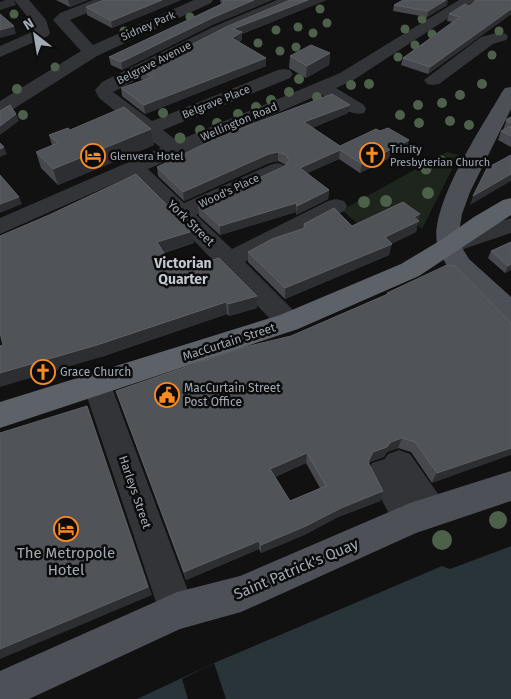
<svg xmlns="http://www.w3.org/2000/svg" width="511" height="699" font-family="'Fira Sans',sans-serif">
	<style>
		.green { fill: #1d251d }
		.water { fill: #293438 }
		.pier { fill: #111112 }
		.lines { fill: none; stroke-linecap: round; stroke-linejoin: round }
		.minor { fill: #323438; fill-rule: evenodd }
		.major { fill: #4d5157; fill-rule: evenodd }
		.highway { fill: #5d6269; fill-rule: evenodd }
		.tree { fill: #4c604a }
		.wall { fill: #47484d; fill-rule: evenodd }
		.shaded-wall { fill: #2d2e31 }
		.building { fill: #505358; stroke: #5d6066; fill-rule: evenodd }
		.labels { text-anchor: middle; dominant-baseline: central; stroke-width: 5; stroke-linejoin: round; paint-order: stroke }
		.far-street-label { font-size: 11px; fill: #a1aab4; stroke: #0c0c0d }
		.far-poi-label { font-size: 11px; fill: #a1aab4; stroke: #0c0c0d; text-anchor: start }
		.street-label { font-size: 12px; fill: #a1aab4; stroke: #0c0c0d }
		.poi-label { font-size: 12px; fill: #a1aab4; stroke: #0c0c0d; text-anchor: start }
		.neighbourhood-label { font-size: 14px; font-weight: bold; fill: #c2c8d0; stroke: #0c0c0d }
		.near-poi-label { font-size: 15px; fill: #a1aab4; stroke: #0c0c0d }
		.near-street-label { font-size: 15px; fill: #a1aab4; stroke: #0c0c0d }
	</style>
	<rect width="100%" height="100%" fill="#111112"/>
	<!-- green -->
	<path class="green" d="M447,152L459,155L422,229L401,213L365,230L342,210Z"/>
	<!-- water -->
	<path class="water" d="M511,546V699H137L214,663L442,566L450,569Z"/>
	<!-- pier -->
	<path class="pier" d="M214,663L226,699H188L182,679Z"/>
	<g class="lines">
		<!-- minor -->
		<g class="minor">
			<path d="M14,0H29L46,20L50,33L48,36L0,57V46L34,31L31,21Z"/>
			<path d="M93,0H113L111,3L70,20L93,45L194,0H213L211,3L97,56L7,113L0,115V101L81,51L53,20L60,13Z"/>
			<path d="M277,0H297L295,3L225,33L113,92L152,121L278,70L284,69L290,70L293,74L290,78L163,130L177,141L340,73L459,0H476L352,81L336,88L364,105L366,109L364,113C348,117 334,102 321,94L148,169L184,203L270,165L277,163L284,165L287,169L284,173L196,215L232,249L328,201L336,199L344,201L347,206L344,211L245,262L298,315L302,322L298,329L289,332L280,329L131,176L0,234V218L161,148L99,98L95,90L102,82L213,27Z"/>
			<path d="M500,32L506,34L508,37L506,40L493,44L439,84L433,85L427,84L424,80L481,37Z"/>
			<path d="M511,218V233L449,254L441,252L437,246L441,240Z"/>
			<path d="M97,373L107,377L111,385L191,599L186,612L173,617L160,612L155,599L83,385L87,377Z"/>
			<path d="M399,450L410,454L443,501L448,512L443,523L431,528L424,525L422,530L410,535L398,530L367,473L372,463L385,459L388,454Z"/>
		</g>
		<!-- major -->
		<g class="major">
			<path d="M511,87V109L470,192L462,214L459,232L461,246L469,259L511,297V322C495,317 481,301 469,290C457,278 440,261 437,244C430,204 482,127 502,92L505,88Z"/>
			<path d="M511,471V501L416,533L241,612L180,629L29,699H0V671L164,598L177,592L240,576L410,503Z"/>
		</g>
		<!-- highway -->
		<path class="highway" d="M511,198V215L419,276L298,329L0,428V402L280,315L401,264L441,240L474,217L503,200Z"/>
	</g>
	<!-- trees -->
	<g class="tree">
		<circle cx="320" cy="9" r="4.5"/>
		<circle cx="14" cy="14" r="4.5"/>
		<circle cx="190" cy="17" r="4.5"/>
		<circle cx="422" cy="19" r="4.5"/>
		<circle cx="327" cy="23" r="4.5"/>
		<circle cx="298" cy="27" r="4.5"/>
		<circle cx="405" cy="29" r="4.5"/>
		<circle cx="276" cy="30" r="4.5"/>
		<circle cx="124" cy="31" r="4.5"/>
		<circle cx="499" cy="31" r="4.5"/>
		<circle cx="313" cy="33" r="4.5"/>
		<circle cx="432" cy="34" r="4.5"/>
		<circle cx="258" cy="43" r="4.5"/>
		<circle cx="415" cy="45" r="4.5"/>
		<circle cx="296" cy="47" r="4.5"/>
		<circle cx="280" cy="51" r="4.5"/>
		<circle cx="492" cy="55" r="4.5"/>
		<circle cx="398" cy="57" r="4.5"/>
		<circle cx="55" cy="67" r="4.5"/>
		<circle cx="299" cy="79" r="5"/>
		<circle cx="369" cy="84" r="5"/>
		<circle cx="482" cy="84" r="5"/>
		<circle cx="351" cy="85" r="5"/>
		<circle cx="17" cy="89" r="5"/>
		<circle cx="289" cy="92" r="5"/>
		<circle cx="460" cy="95" r="5"/>
		<circle cx="317" cy="97" r="5"/>
		<circle cx="271" cy="100" r="5"/>
		<circle cx="442" cy="103" r="5"/>
		<circle cx="418" cy="105" r="5"/>
		<circle cx="256" cy="107" r="5"/>
		<circle cx="163" cy="113" r="5"/>
		<circle cx="238" cy="114" r="5"/>
		<circle cx="23" cy="115" r="5"/>
		<circle cx="400" cy="115" r="5"/>
		<circle cx="450" cy="121" r="5"/>
		<circle cx="217" cy="123" r="5"/>
		<circle cx="419" cy="123" r="5"/>
		<circle cx="469" cy="125" r="5"/>
		<circle cx="200" cy="130" r="5"/>
		<circle cx="180" cy="138" r="5.5"/>
		<circle cx="441" cy="161" r="5.5"/>
		<circle cx="426" cy="169" r="5.5"/>
		<circle cx="428" cy="193" r="6"/>
		<circle cx="386" cy="201" r="6"/>
		<circle cx="364" cy="202" r="6"/>
		<circle cx="498" cy="520" r="9"/>
		<circle cx="442" cy="540" r="10"/>
	</g>
	<!-- wall -->
	<g class="wall">
		<path d="M56,0H88L70,7Z"/>
		<path d="M181,0L112,28L87,15L86,7Z"/>
		<path d="M220,0H272L212,25L122,70L111,65L109,57L221,4Z"/>
		<path d="M290,0H326L242,34V40L239,42L266,58V66L145,114L122,96L121,88L143,80L141,79L140,71Z"/>
		<path d="M511,0V14L428,74L401,65L403,58L452,22L447,21L449,14L469,6Z"/>
		<path d="M394,5H447L427,17L393,11Z"/>
		<path d="M330,53L329,65L306,78L289,68L290,56Z"/>
		<path d="M350,105L348,113L312,128L340,146L407,149L360,173L339,159L307,173L329,190L328,199L296,215V212L220,235L199,216L198,206L285,166L286,165L278,161L269,163L184,201L158,176L157,167Z"/>
		<path d="M511,117V147L498,140L501,131L503,130L507,119Z"/>
		<path d="M151,129L154,145L58,185L41,168L36,152L52,145L49,135L70,130Z"/>
		<path d="M49,215L194,243L164,253L175,271L257,308L229,316L227,314L101,357L3,345Z"/>
		<path d="M418,220L416,232L391,244L389,255L285,299L248,262V252L303,229L304,224L352,226Z"/>
		<path d="M511,242V270L505,273L488,258L491,251Z"/>
		<path d="M387,293L511,323L432,483L411,452L398,448L387,452L384,457L370,462L369,464L383,491L380,501L338,517L304,535L261,553L259,549L186,580L116,391L291,336L386,295ZM306,463L320,488L290,501L275,477Z"/>
	</g>
	<!-- shaded-wall -->
	<g class="shaded-wall">
		<path d="M5,0H14L16,5L0,10V2Z"/>
		<path d="M68,0H88L70,7Z"/>
		<path d="M162,0H181L112,28L111,21Z"/>
		<path d="M254,0H272L212,25L122,70L121,62L212,18Z"/>
		<path d="M308,0H326L242,34V40L232,46V38L233,29Z"/>
		<path d="M446,0H448L447,5L427,17L428,11Z"/>
		<path d="M511,9V14L428,74L430,67Z"/>
		<path d="M14,26L16,34L0,38V30Z"/>
		<path d="M330,53L329,65L306,78L307,66Z"/>
		<path d="M266,58V66L145,114L144,105Z"/>
		<path d="M350,105L348,113L304,131V122Z"/>
		<path d="M16,114L19,121L0,135V126Z"/>
		<path d="M151,129L154,145L58,185L53,169Z"/>
		<path d="M409,140L407,149L360,173L362,164Z"/>
		<path d="M4,147L7,154L0,157V149Z"/>
		<path d="M340,150L339,159L299,177L300,168Z"/>
		<path d="M278,152V161L269,163L184,201L183,192L269,154Z"/>
		<path d="M511,174V181L470,205L473,196Z"/>
		<path d="M329,190L328,199L296,215L297,206Z"/>
		<path d="M19,197L22,204L0,213V204Z"/>
		<path d="M296,203V212L220,235V226Z"/>
		<path d="M420,214L416,232L382,248L385,237L414,217Z"/>
		<path d="M193,231L194,243L159,254L157,242Z"/>
		<path d="M392,244L389,255L285,299V288Z"/>
		<path d="M511,264V270L505,273L508,266Z"/>
		<path d="M257,296V308L229,316L228,304Z"/>
		<path d="M226,302L227,314L101,357L0,387V373Z"/>
		<path d="M87,406L152,595L0,659V649Z"/>
		<path d="M402,438L398,448L387,452L384,457L370,462L365,472L368,462L373,452L391,442Z"/>
		<path d="M511,448V455L432,483L437,473Z"/>
		<path d="M307,453L306,463L270,479V469Z"/>
		<path d="M383,491L380,501L338,517L304,535L261,553V545L341,508Z"/>
		<path d="M259,541V549L186,580L184,572Z"/>
	</g>
	<!-- building -->
	<g class="building">
		<path d="M104,0H162L111,21L86,7Z"/>
		<path d="M223,0H254L212,18L121,62L109,57L224,3Z"/>
		<path d="M290,0H308L233,29L242,32L232,38L266,58L144,105L121,88L153,77L140,71L226,27Z"/>
		<path d="M403,0H446L428,11L394,5Z"/>
		<path d="M476,0H511V9L430,67L403,58L460,17L449,14L465,4L469,6Z"/>
		<path d="M0,14L14,26L0,30Z"/>
		<path d="M311,45L330,53L307,66L290,56Z"/>
		<path d="M332,94L350,105L304,122L340,146L376,129L380,131L388,128L409,140L362,164L340,150L300,168L329,190L297,206L296,203L220,226L198,206L285,166L289,160L286,155L278,152L269,154L183,192L157,167L223,135Z"/>
		<path d="M10,105L16,114L0,126V111Z"/>
		<path d="M124,107L151,129L53,169L36,152L58,143L49,135L68,128L70,130Z"/>
		<path d="M511,117V123L506,121L507,119Z"/>
		<path d="M511,126V136L501,131Z"/>
		<path d="M0,143L4,147L0,149Z"/>
		<path d="M511,155V174L473,196L487,168Z"/>
		<path d="M136,174L193,231L157,242L175,271L219,258L257,296L228,304L226,302L97,345L0,373V346L3,345L0,333V236L49,215Z"/>
		<path d="M0,175L19,197L0,204Z"/>
		<path d="M403,202L420,214L414,217L419,221L385,237L392,244L285,288L248,252L272,239L305,228L304,224L334,208L352,226Z"/>
		<path d="M511,242V264L508,266L491,251Z"/>
		<path d="M447,265L455,266L511,323V448L437,473L415,442L402,438L391,442L387,447L373,452L368,462L383,491L341,508L306,526L261,545L259,541L184,572L116,391L241,348L291,336L388,294L387,293ZM307,453L326,486L290,501L270,469Z"/>
		<path d="M87,406L148,587L0,649V433Z"/>
	</g>
	<!-- icons -->
	<defs>
		<symbol id="church-ring" viewBox="-11 -11 22 22"><circle r="9.5" fill="#0c0c0d" stroke="#fa8b21" stroke-width="1.5"/><path d="M-1.2-6h2.4v3.5h3.3v2.4h-3.3V6h-2.4V-.1h-3.3v-2.4h3.3Z" fill="#fa8b21"/></symbol>
		<symbol id="hotel-ring" viewBox="-11 -11 22 22"><circle r="9.5" fill="#0c0c0d" stroke="#fa8b21" stroke-width="1.5"/><path d="M-6-4.5h1.5V1H6V5H4.5V3h-9V5H-6ZM-4 0a1.8 1.8 0 1 1 3.6 0ZM.5 0V-2.5h3Q6-2.5 6 0Z" fill="#fa8b21"/></symbol>
		<symbol id="civic-ring" viewBox="-11 -11 22 22"><circle r="9.5" fill="#0c0c0d" stroke="#fa8b21" stroke-width="1.5"/><path d="M-.6-6.5H3V-4.5H.6V-3L4-1V1h2V6H-6V1h2V-1L-.6-3ZM-1.2 2.5V6h2.4V2.5Z" fill="#fa8b21"/></symbol>
	</defs>
	<g fill-rule="evenodd">
		<use href="#church-ring" x="358" y="141" width="28" height="28"/>
		<use href="#hotel-ring" x="79" y="142" width="28" height="28"/>
		<use href="#church-ring" x="29" y="358" width="28" height="28"/>
		<use href="#civic-ring" x="153" y="381" width="28" height="28"/>
		<use href="#hotel-ring" x="52" y="515" width="28" height="28"/>
	</g>
	<g class="labels">
		<!-- far-street labels -->
		<g class="far-street-label">
			<text transform="translate(148 26) rotate(-24)">Sidney Park</text>
			<text transform="translate(154 63) rotate(-27)">Belgrave Avenue</text>
			<text transform="translate(216 102) rotate(-22)">Belgrave Place</text>
			<text transform="translate(239 122) rotate(-23)">Wellington Road</text>
			<text transform="translate(229 191) rotate(-25)">Wood's Place</text>
		</g>
		<!-- far-poi labels -->
		<g class="far-poi-label">
			<text x="390" y="149">Trinity<tspan x="390" dy="13">Presbyterian Church</tspan></text>
			<text x="110" y="156">Glenvera Hotel</text>
		</g>
		<!-- street labels -->
		<g class="street-label">
			<text transform="translate(191 223) rotate(44)">York Street</text>
			<text transform="translate(229 342) rotate(-18)">MacCurtain Street</text>
			<text transform="translate(135 492) rotate(71)">Harleys Street</text>
		</g>
		<!-- poi labels -->
		<g class="poi-label">
			<text x="60" y="372">Grace Church</text>
			<text x="184" y="388">MacCurtain Street<tspan x="184" dy="14">Post Office</tspan></text>
		</g>
		<!-- neighbourhood labels -->
		<g class="neighbourhood-label">
			<text x="183" y="263">Victorian<tspan x="183" dy="16">Quarter</tspan></text>
		</g>
		<!-- near-poi labels -->
		<g class="near-poi-label">
			<text x="66" y="553">The Metropole<tspan x="66" dy="17">Hotel</tspan></text>
		</g>
		<!-- near-street labels -->
		<g class="near-street-label">
			<text transform="translate(296 569) rotate(-23)">Saint Patrick's Quay</text>
		</g>
	</g>
	<!-- north arrow -->
	<g transform="translate(35 35) rotate(329)" stroke="#0c0c0d" stroke-width="4" paint-order="stroke">
	<path d="M0-4L9 19L0 12L-9 19Z" fill="#a1aab4"/>
	<text y="-8" font-size="14" font-weight="bold" text-anchor="middle" fill="#a1aab4">N</text>
	</g>
</svg>
